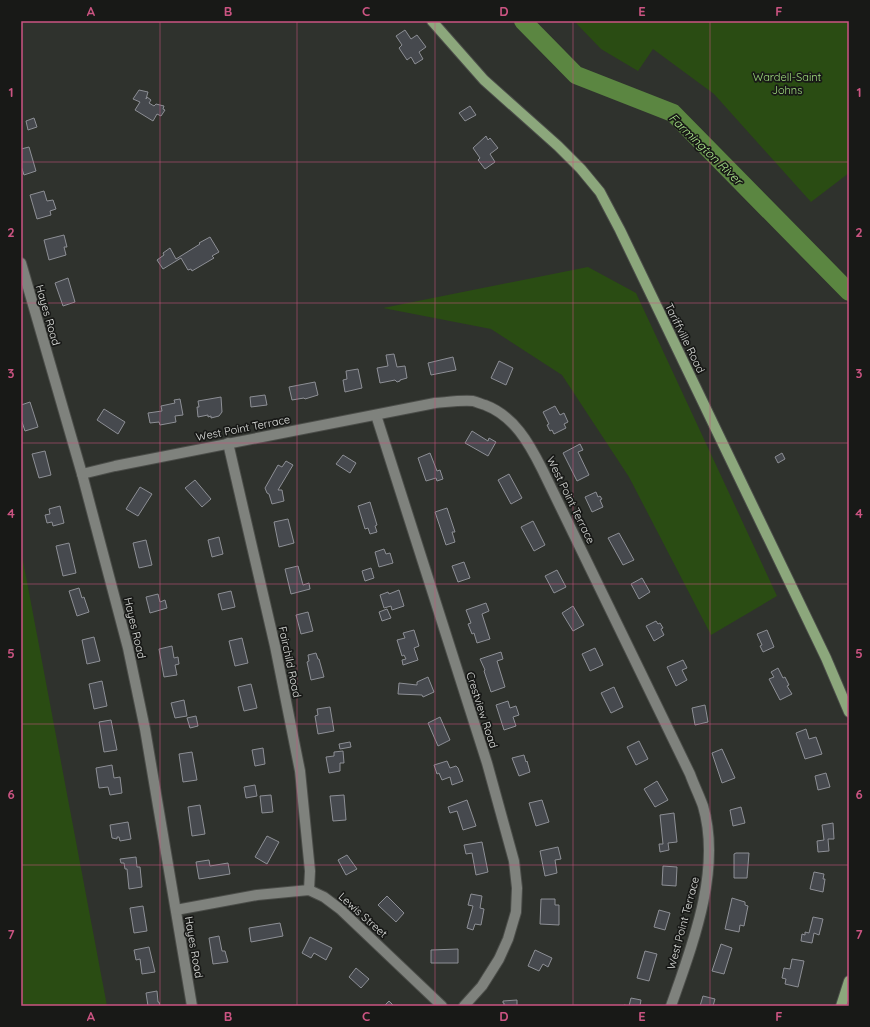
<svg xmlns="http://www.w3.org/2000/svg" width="870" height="1027" font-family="Quicksand,sans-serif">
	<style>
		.green { fill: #2a4c13 }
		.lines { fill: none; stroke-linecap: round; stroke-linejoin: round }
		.river { stroke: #5b8641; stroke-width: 18 }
		.building { fill: #46494e; stroke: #8d8f95 }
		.minor-casing { stroke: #4b4d49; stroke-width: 12 }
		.major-casing { stroke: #4b4d49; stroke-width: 12 }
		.minor { stroke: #7f827d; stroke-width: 10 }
		.major { stroke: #8ca77c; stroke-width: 10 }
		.grid { fill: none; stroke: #cb5482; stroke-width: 1; stroke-opacity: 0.55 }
		.labels { text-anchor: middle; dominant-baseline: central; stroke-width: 3.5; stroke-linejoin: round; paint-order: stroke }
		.park-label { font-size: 11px; fill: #a1dd7e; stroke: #181917 }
		.street-label { font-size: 11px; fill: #dfe1de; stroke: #181917 }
		.water-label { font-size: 12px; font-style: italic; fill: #afec8d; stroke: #181917 }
		.neatline { fill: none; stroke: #cb5482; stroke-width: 1.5 }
		.grid-label { font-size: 13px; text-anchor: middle; font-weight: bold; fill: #cb5482 }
	</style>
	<rect width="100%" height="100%" fill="#2f322d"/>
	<!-- green -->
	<g class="green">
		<path d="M574,21H849V173L811,202L714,94L653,49L638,71L601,49Z"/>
		<path d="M588,267L636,293L777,596L711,635L629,477L562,375L491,329L383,308Z"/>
		<path d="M21,550L107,1006H21Z"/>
	</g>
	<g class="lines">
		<!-- river -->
		<path class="river" d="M523,21L576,75L673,113L849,292"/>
	</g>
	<!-- building -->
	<g class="building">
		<path d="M405,30L411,39L417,35L426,47L419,52L423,59L415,64L411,57L407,60L399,48L402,45L396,36Z"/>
		<path d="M139,90L148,92L146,99L147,97L151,100L149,103L154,106L156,104L164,106L163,109L165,110L161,116L157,114L153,121L135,110L140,102L133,99Z"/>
		<path d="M470,106L476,115L465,121L459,113Z"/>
		<path d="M34,118L37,127L28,130L26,121Z"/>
		<path d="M486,136L488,140L490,138L498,148L490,154L495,162L485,169L478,160L480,158L473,148Z"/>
		<path d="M29,147L36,171L24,175L21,166V149Z"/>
		<path d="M44,191L47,201L53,200L56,209L50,211L51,215L37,219L30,195Z"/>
		<path d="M64,235L67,247H64L66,255L49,260L44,240Z"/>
		<path d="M210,237L219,252L212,256L214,258L192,271L191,269L188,270L181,258L163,269L157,260L164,255L163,253L170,248L176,259L200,244L199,243Z"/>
		<path d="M68,278L75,302L63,306L55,283Z"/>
		<path d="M394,354L397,367L405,366L407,378L400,380V381L397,382L395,380L380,383L377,368L388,366L386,355Z"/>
		<path d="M453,357L456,370L431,375L428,363Z"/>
		<path d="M499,361L513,368L506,385L491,378Z"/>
		<path d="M358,369L362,388L345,392L343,380L347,379L346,371Z"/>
		<path d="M315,382L318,395L305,399L304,398L292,400L289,387Z"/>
		<path d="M265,395L267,405L251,407L250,397Z"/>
		<path d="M221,397L222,412L219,416L211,418V416L208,417V415L198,417L197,407H199L198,401Z"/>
		<path d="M180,399L183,415L175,416L176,422L160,425L159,422L150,423L148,413L162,411L161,406L175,403L174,400Z"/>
		<path d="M30,402L38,427L25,431L21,419V405Z"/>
		<path d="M555,406L560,415L564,413L568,422L564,424L566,428L554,434L552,430L550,431L547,425L549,424L543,412Z"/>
		<path d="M104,409L125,422L118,434L97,420Z"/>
		<path d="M472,431L488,441L489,438L496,442L488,456L465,443Z"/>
		<path d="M580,444L583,450L578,452L589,475L577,481L563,453Z"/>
		<path d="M45,451L51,475L39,478L32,454Z"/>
		<path d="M430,453L437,471L440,470L443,479L437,481L436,478L426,481L418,458Z"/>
		<path d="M782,453L785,459L778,463L775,457Z"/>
		<path d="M343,455L356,463L350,473L336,464Z"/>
		<path d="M286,461L293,465L278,490H282L284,501L272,504L269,494L267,493L265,488L278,465L282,467Z"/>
		<path d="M509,474L522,498L511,504L498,480Z"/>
		<path d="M195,480L211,499L202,507L185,488Z"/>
		<path d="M140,487L152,494L138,516L126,509Z"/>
		<path d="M596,492L598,497L600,496L602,499L600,500L603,507L592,512L585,497Z"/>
		<path d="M370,502L377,525L375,526L377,532L370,534L368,528L365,529L358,506Z"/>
		<path d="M60,506L64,523L53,526L52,522L47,523L45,515L50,514L49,509Z"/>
		<path d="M447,508L455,532H452L455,542L446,545L435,512Z"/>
		<path d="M288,519L294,543L279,547L274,522Z"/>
		<path d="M533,521L545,545L534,551L521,527Z"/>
		<path d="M619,533L634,560L623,565L608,538Z"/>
		<path d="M219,537L223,554L212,557L208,540Z"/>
		<path d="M146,540L152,565L139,568L133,543Z"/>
		<path d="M69,543L76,573L63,576L56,546Z"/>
		<path d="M384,549L386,554L390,553L393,563L379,567L375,552Z"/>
		<path d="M464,562L470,578L458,582L452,566Z"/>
		<path d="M298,566L303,585L309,583L310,589L291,594L285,569Z"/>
		<path d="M371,568L374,578L365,581L362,571Z"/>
		<path d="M557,570L566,587L554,593L545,576Z"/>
		<path d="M642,578L650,592L639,599L631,584Z"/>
		<path d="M79,588L82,598L84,597L89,612L77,616L69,591Z"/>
		<path d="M399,590L404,606L392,610L391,606L384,608L380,595L388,592L389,594Z"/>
		<path d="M231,591L235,607L222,610L218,594Z"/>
		<path d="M158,594L160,602L165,600L167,608L150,613L146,597Z"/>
		<path d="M486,603L489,611L482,614L490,639L477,643L474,633L472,634L468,624L471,623L466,610Z"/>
		<path d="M573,606L584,625L573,631L562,613Z"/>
		<path d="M387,609L391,618L382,621L379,612Z"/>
		<path d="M308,612L313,631L301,634L296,615Z"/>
		<path d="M656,621L658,624L660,623L663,628L661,629L664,635L654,641L646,626Z"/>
		<path d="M414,630L419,646L414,648L418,660L403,665L402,660L406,659L404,655L402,656L397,640L405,638L403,633Z"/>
		<path d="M767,630L774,647L763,652L760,646L762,645L757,634Z"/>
		<path d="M94,637L100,661L87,664L82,640Z"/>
		<path d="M242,638L248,663L235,666L229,641Z"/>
		<path d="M172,646L174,658L178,657L179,664L175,665L177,675L164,677L159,649Z"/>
		<path d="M595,648L603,665L590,671L582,654Z"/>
		<path d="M501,652L503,659L497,661L505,687L491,692L484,671L485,670L480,659Z"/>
		<path d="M316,653L318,659H319L324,677L311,680L307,662L309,661L308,655Z"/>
		<path d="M683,660L687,668L682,670L687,680L676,686L667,667Z"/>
		<path d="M778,668L783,678L785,677L789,685L787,686L792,694L780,700L769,679L774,677L771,672Z"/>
		<path d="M428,677L434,692L423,697L422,695L398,694L399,683L417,685V682Z"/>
		<path d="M102,681L107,706L94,709L89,684Z"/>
		<path d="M251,684L257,708L244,711L238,687Z"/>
		<path d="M614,687L623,707L611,713L601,693Z"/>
		<path d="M184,700L187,716L175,718L171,703Z"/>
		<path d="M508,701L510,708L516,706L519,715L513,717L516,726L504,730L496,705Z"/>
		<path d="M705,705L708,722L695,725L692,708Z"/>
		<path d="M330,707L334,731L318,734L315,716L318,715L317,709Z"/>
		<path d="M196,716L198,726L190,728L187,718Z"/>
		<path d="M440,717L450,740L438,746L428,723Z"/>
		<path d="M111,720L117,750L104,752L99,722Z"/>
		<path d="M806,729L809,739L816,737L822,754L805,759L796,733Z"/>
		<path d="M639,741L648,759L636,765L627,747Z"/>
		<path d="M350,742L351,747L340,749L339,744Z"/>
		<path d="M263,748L265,764L255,766L252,750Z"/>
		<path d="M722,749L735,778L722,783L712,753Z"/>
		<path d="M343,751L344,763H340V771L329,773L326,757L334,756V752Z"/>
		<path d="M192,752L197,780L183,782L179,754Z"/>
		<path d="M524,755L526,762L527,761L530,772L519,776L512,758Z"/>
		<path d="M447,761L450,768L456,766L458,768L463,781L452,785L450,777L442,780L439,773L437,774L434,765Z"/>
		<path d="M112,765L114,778L120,777L122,793L110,795L108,787L99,788L96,768Z"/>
		<path d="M826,773L830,787L818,790L815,776Z"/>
		<path d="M657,781L668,800L655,807L644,789Z"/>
		<path d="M255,785L257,796L246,798L244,787Z"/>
		<path d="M271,795L273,812L262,813L260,796Z"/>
		<path d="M344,795L346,820L333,821L330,796Z"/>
		<path d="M467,800L476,826L463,830L457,811L450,813L448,807Z"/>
		<path d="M542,800L549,822L536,826L529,803Z"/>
		<path d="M200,805L205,834L192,836L188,807Z"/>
		<path d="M741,807L745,823L733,826L730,810Z"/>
		<path d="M674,813L677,842L668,843L669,850L660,852L659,844H663L660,815Z"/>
		<path d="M128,822L131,839L120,841L119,837H117V839L112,838L110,825Z"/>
		<path d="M833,823L834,839H828L829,851L818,852L817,841L824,840L822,825Z"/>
		<path d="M267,836L279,842L267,864L255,857Z"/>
		<path d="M482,842L488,872L476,875L472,853L466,854L464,845Z"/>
		<path d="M558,847L561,859L555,860L557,873L545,876L540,851Z"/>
		<path d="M736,853H749L747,878H734V854Z"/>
		<path d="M347,855L357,869L346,875L338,860Z"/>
		<path d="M136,857L137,867H140L142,887L129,889L127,869H125L124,863H121L120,859Z"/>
		<path d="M209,860L210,866L228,863L230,874L199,879L196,862Z"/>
		<path d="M663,866L677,867L676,886L662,885Z"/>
		<path d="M814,872L824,874L823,879H825L823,892L810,889Z"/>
		<path d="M471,894L482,896L480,908L484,909L481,925L475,924L473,930L467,928L473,906L468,905Z"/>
		<path d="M387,896L404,913L396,922L378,905Z"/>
		<path d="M732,898L745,902V905L748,906L744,926L740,925L739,932L725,929Z"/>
		<path d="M541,899H555V905H559V925L540,924Z"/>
		<path d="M143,906L147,931L134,933L130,908Z"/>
		<path d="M659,910L670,913L665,930L654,927Z"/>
		<path d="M813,917L823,919L819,935L814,933L812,943L801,941L802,934L805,935V932L809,933Z"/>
		<path d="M280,923L283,936L251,942L249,928Z"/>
		<path d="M219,936L222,951H225L228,962L213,964L209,938Z"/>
		<path d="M310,937L332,948L326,960L314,953L311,958L302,953Z"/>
		<path d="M721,944L732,948L724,974L712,971Z"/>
		<path d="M149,947L155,972L142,974L140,959L136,960L134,950Z"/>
		<path d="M458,949V963H431V950Z"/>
		<path d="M535,950L552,958L548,967L543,964L539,971L528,966Z"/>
		<path d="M645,951L657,954L649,981L637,978Z"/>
		<path d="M792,959L804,961L798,987L785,984L786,979L782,978L784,968L790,969Z"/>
		<path d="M356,968L369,979L361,988L349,977Z"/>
		<path d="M157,991L158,1002H159L160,1006H148L146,993Z"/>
		<path d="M703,996L715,999L713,1006H700Z"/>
		<path d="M631,998L641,1000L640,1006H624V1005L629,1006Z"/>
		<path d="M517,1000V1006H504V1003H503V1001Z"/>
		<path d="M389,1001L394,1006H384Z"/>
	</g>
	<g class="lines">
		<defs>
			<g id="minor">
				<path d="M21,263L82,474L128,648L145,729L192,1006"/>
				<path d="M376,415L487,763L514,861L517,888L516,912L508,939L499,959L482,986L464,1006"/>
				<path d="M228,443L275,646L300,771L310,871L309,890"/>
				<path d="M82,474L115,466L435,403C448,402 461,400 473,401C477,402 481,404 485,405C514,416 529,443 542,469L690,774C694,785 699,795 703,806C722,870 692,946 671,1006"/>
				<path d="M176,910L257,895L309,890L324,897L340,909L442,1006"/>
			</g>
			<g id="major">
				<path d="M432,21L484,80L558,146L581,169L600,192L620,230L826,658L849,712"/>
				<path d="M841,1006L849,981"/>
			</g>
		</defs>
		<!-- minor casing -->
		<use href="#minor" class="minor-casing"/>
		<!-- major casing -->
		<use href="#major" class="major-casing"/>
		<!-- minor -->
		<use href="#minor" class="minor"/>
		<!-- major -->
		<use href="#major" class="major"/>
	</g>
	<!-- grid -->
	<path class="grid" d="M160,21V1006M297,21V1006M435,21V1006M573,21V1006M710,21V1006M21,162H849M21,303H849M21,443H849M21,584H849M21,724H849M21,865H849"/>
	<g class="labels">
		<!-- park labels -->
		<g class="park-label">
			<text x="787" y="77">Wardell-Saint<tspan x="787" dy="13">Johns</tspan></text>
		</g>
		<!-- street labels -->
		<g class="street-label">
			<text transform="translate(48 315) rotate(74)">Hayes Road</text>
			<text transform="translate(685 338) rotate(64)">Tariffville Road</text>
			<text transform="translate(243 428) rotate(-11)">West Point Terrace</text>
			<text transform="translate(571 500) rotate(64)">West Point Terrace</text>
			<text transform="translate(135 628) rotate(77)">Hayes Road</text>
			<text transform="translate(290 662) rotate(78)">Fairchild Road</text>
			<text transform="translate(482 710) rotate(72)">Crestview Road</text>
			<text transform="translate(363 915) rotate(42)">Lewis Street</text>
			<text transform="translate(683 923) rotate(-75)">West Point Terrace</text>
			<text transform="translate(194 947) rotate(80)">Hayes Road</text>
		</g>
		<!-- water labels -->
		<g class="water-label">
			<text transform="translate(706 149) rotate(44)">Farmington River</text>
		</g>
	</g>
	<!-- border -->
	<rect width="870" height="1027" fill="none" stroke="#181917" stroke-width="44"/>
	<rect x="22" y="22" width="826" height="983" class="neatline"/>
	<g class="grid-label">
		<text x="91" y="16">A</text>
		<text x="228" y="16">B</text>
		<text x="366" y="16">C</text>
		<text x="504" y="16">D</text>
		<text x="642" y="16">E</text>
		<text x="779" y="16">F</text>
		<text x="11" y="97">1</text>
		<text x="859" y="97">1</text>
		<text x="11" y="237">2</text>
		<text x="859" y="237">2</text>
		<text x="11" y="378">3</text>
		<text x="859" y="378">3</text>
		<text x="11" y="518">4</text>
		<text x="859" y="518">4</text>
		<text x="11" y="658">5</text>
		<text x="859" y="658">5</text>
		<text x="11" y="799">6</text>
		<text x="859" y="799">6</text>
		<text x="11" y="939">7</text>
		<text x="859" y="939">7</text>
		<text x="91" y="1021">A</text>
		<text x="228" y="1021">B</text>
		<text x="366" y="1021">C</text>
		<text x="504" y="1021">D</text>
		<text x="642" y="1021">E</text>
		<text x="779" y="1021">F</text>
	</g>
</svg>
